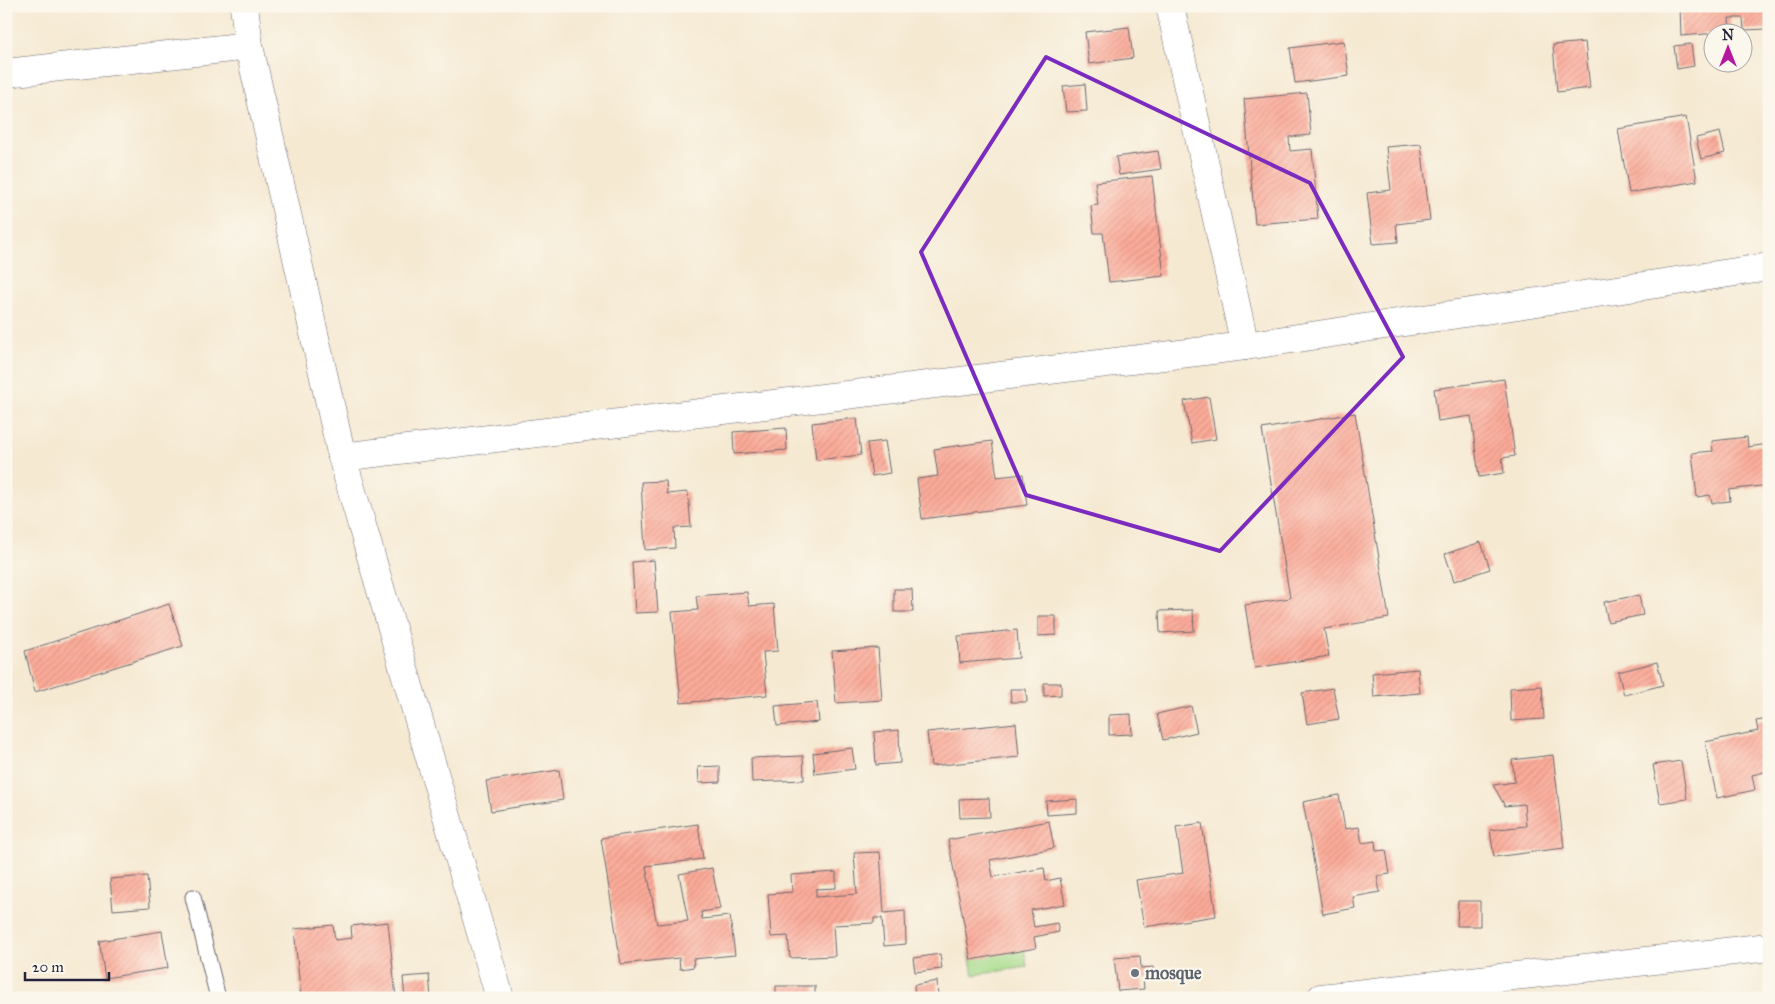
<svg xmlns="http://www.w3.org/2000/svg" width="1775" height="1004" font-family="'IM FELL Great Primer',serif">
	<style>
		.green { fill: #a5da8a; stroke: #647e62 }
		.building { fill: url(#building-hatch) }
		.lines { fill: none; stroke-linecap: round; stroke-linejoin: round }
		.service-casing { stroke: #6c6870; stroke-width: 17 }
		.minor-casing { stroke: #6c6870; stroke-width: 29 }
		.service { stroke: #fff; stroke-width: 15 }
		.minor { stroke: #fff; stroke-width: 28 }
		.marked { fill: none; stroke: #7b2cbf; stroke-width: 4; stroke-linejoin: round }
		.worship-dot { fill: #6b7280; stroke: #fbf7ec; stroke-width: 2 }
		.labels { text-anchor: middle; dominant-baseline: central; stroke-width: 4.5; stroke-linejoin: round; paint-order: stroke }
		.worship-label { font-size: 18px; font-weight: bold; fill: #5b616d; stroke: #fbf7ec; text-anchor: start }
	</style>
	<defs>
		<pattern id="building-hatch" width="6" height="6" patternUnits="userSpaceOnUse" patternTransform="scale(1.25)"><rect width="6" height="6" fill="#fcab99"/><path d="M-1 1l2-2M0 6l6-6M5 7l2-2" fill="none" stroke="#d89385"/></pattern>
	</defs>
	<rect width="100%" height="100%" fill="#fbf7ec"/>
	<filter id="ink" filterUnits="userSpaceOnUse"><feTurbulence type="fractalNoise" baseFrequency=".02" numOctaves="2"/><feDisplacementMap in="SourceGraphic" scale="10" xChannelSelector="R" yChannelSelector="G"/><feConvolveMatrix kernelMatrix="1 2 1 2 8 2 1 2 1" color-interpolation-filters="sRGB"/></filter>
	<filter id="wash" filterUnits="userSpaceOnUse"><feTurbulence type="fractalNoise" baseFrequency=".0096" numOctaves="4" result="noise"/><feDisplacementMap in="SourceGraphic" scale="20" xChannelSelector="R" yChannelSelector="G"/><feGaussianBlur stdDeviation="1.12" result="paint"/><feColorMatrix in="noise" values="0 0 0 0 0 0 0 0 0 0 0 0 0 0 0 0 0 1.4 0 .05"/><feComposite in="paint" operator="in"/></filter>
	<g filter="url(#wash)">
		<rect width="100%" height="100%" fill="#f5e9d2"/>
		<!-- green -->
		<path class="green" d="M1023,943L1027,967L973,975L969,952Z"/>
		<g id="blocks">
			<!-- building -->
			<g class="building">
				<path d="M1680,6H1769V14H1766L1767,29L1744,30L1743,18H1729L1730,32L1681,36Z"/>
				<path d="M1129,27L1133,58L1089,64L1085,32Z"/>
				<path d="M1344,41L1349,76L1295,83L1290,48Z"/>
				<path d="M1585,42L1590,88L1557,92L1553,45Z"/>
				<path d="M1691,44L1694,66L1677,69L1674,46Z"/>
				<path d="M1085,84L1087,111L1066,112L1063,86Z"/>
				<path d="M1307,93L1311,135L1289,137L1290,151L1312,149L1318,219L1255,224L1244,99Z"/>
				<path d="M1686,117L1697,181L1629,193L1618,129Z"/>
				<path d="M1720,132L1725,153L1701,159L1696,138Z"/>
				<path d="M1421,144L1430,220L1396,224L1398,242L1373,244L1367,193L1391,190L1386,147Z"/>
				<path d="M1158,151L1161,169L1119,175L1116,157Z"/>
				<path d="M1152,176L1164,276L1109,282L1103,233H1094L1091,206L1098,205L1095,182Z"/>
				<path d="M1504,379L1515,456L1502,458L1504,473L1479,477L1471,416L1438,421L1434,389Z"/>
				<path d="M1209,397L1216,439L1192,443L1184,401Z"/>
				<path d="M1355,413L1389,618L1324,629L1329,656L1255,668L1245,605L1290,598L1262,429Z"/>
				<path d="M857,418L861,455L816,460L812,423Z"/>
				<path d="M786,428L787,450L734,454L733,432Z"/>
				<path d="M1747,437L1748,447L1769,444V485L1729,490L1730,501L1712,503L1710,495L1697,497L1692,453L1713,451L1712,441Z"/>
				<path d="M885,441L890,473L872,476L867,443Z"/>
				<path d="M992,441L997,477L1023,474L1027,505L922,519L917,479L938,476L934,449Z"/>
				<path d="M666,481L667,494L688,492L691,527L674,528L675,548L645,550L641,482Z"/>
				<path d="M1481,542L1490,569L1454,581L1445,554Z"/>
				<path d="M654,560L658,612L635,613L632,562Z"/>
				<path d="M894,589H912L913,612H894Z"/>
				<path d="M747,592L749,606L774,604L778,651L763,652L767,695L681,703L672,612L698,610L696,596Z"/>
				<path d="M1639,595L1643,615L1608,622L1604,602Z"/>
				<path d="M169,604L183,646L35,692L25,651Z"/>
				<path d="M1193,610L1194,631L1160,633L1159,611Z"/>
				<path d="M1038,616H1056V635L1038,636Z"/>
				<path d="M1017,630L1019,658L960,663L958,636Z"/>
				<path d="M878,648L882,700L836,703L832,651Z"/>
				<path d="M1657,662L1663,685L1624,695L1618,672Z"/>
				<path d="M1418,669L1420,693L1374,697L1372,673Z"/>
				<path d="M1044,683H1061V695L1044,696Z"/>
				<path d="M1542,686L1544,719L1511,721L1510,688Z"/>
				<path d="M1333,688L1339,719L1307,724L1302,693Z"/>
				<path d="M1010,689H1026L1027,702H1011Z"/>
				<path d="M817,702L819,722L777,726L775,706Z"/>
				<path d="M1191,706L1197,732L1163,740L1157,714Z"/>
				<path d="M1131,714L1132,734L1109,735V715Z"/>
				<path d="M1769,719V771L1752,775L1755,790L1717,798L1705,742L1758,731L1756,721Z"/>
				<path d="M1016,723L1019,757L931,766L927,732Z"/>
				<path d="M899,730L900,763L876,765L874,732Z"/>
				<path d="M852,748L855,769L815,774L813,753Z"/>
				<path d="M1553,755L1564,848L1494,857L1490,830L1526,826L1524,804L1505,806L1493,785L1515,782L1512,760Z"/>
				<path d="M803,756L804,780L752,782L751,758Z"/>
				<path d="M1681,761L1687,799L1660,803L1653,765Z"/>
				<path d="M720,766V782L699,783L698,767Z"/>
				<path d="M559,770L563,800L491,811L486,781Z"/>
				<path d="M1339,795L1345,829L1359,827L1362,843L1375,841L1376,851L1386,850L1390,874L1377,876L1380,892L1353,897L1355,908L1323,914L1303,802Z"/>
				<path d="M989,798L990,817L960,818L959,799Z"/>
				<path d="M1077,799V813L1047,815L1046,801Z"/>
				<path d="M1049,821L1054,848L990,860L993,877L1044,868L1046,881L1060,878L1065,904L1031,910L1034,927L1057,923L1059,932L1034,937L1036,948L971,960L948,840Z"/>
				<path d="M1202,823L1216,916L1144,927L1136,880L1183,873L1176,827Z"/>
				<path d="M698,824L703,859L646,866L657,924L688,921L679,874L712,868L720,909L701,912L702,919L730,916L735,955L693,959L694,967L680,969L679,958L621,964L601,838Z"/>
				<path d="M880,852L884,913L905,911L906,944L884,946L882,918H874V923L833,925L835,956L790,958L788,936L771,937L768,894L792,892L791,875L836,872V888L816,889V897L857,894L854,853Z"/>
				<path d="M147,876L150,907L113,910L110,879Z"/>
				<path d="M1458,901H1480V926H1457Z"/>
				<path d="M388,922L396,998H301L294,929L333,925L335,940L352,938L351,926Z"/>
				<path d="M162,931L168,968L105,978L99,941Z"/>
				<path d="M940,954L942,969L915,972L913,958Z"/>
				<path d="M1140,956L1141,968L1153,967L1154,977L1143,978L1144,989L1118,991L1114,958Z"/>
				<path d="M429,975L431,998H405L403,977Z"/>
				<path d="M937,981L938,997L915,998L914,985Z"/>
				<rect x="776" y="986" width="39" height="12"/>
			</g>
		</g>
	</g>
	<g filter="url(#ink)">
		<use href="#blocks" fill-opacity="0" stroke="#6c6870" stroke-width="1"/>
		<g class="lines">
			<defs>
				<path id="service" d="M193,897L218,998"/>
				<g id="minor">
					<path d="M244,6L249,46L342,457L500,998"/>
					<path d="M1170,6L1245,346"/>
					<path d="M6,73L249,46"/>
					<path d="M342,457L1245,346L1769,267"/>
					<path d="M1321,998L1769,947"/>
				</g>
			</defs>
			<!-- service casing -->
			<use href="#service" class="service-casing"/>
			<!-- minor casing -->
			<use href="#minor" class="minor-casing"/>
			<!-- service -->
			<use href="#service" class="service"/>
			<!-- minor -->
			<use href="#minor" class="minor"/>
		</g>
	</g>
	<!-- marked area -->
	<path class="marked" d="M1046,57L1310,183L1403,357L1220,551L1026,495L921,252Z"/>
	<!-- markers -->
	<circle class="worship-dot" cx="1135" cy="973" r="5"/>
	<g class="labels">
		<!-- worship labels -->
		<g class="worship-label">
			<text x="1145" y="973">mosque</text>
		</g>
	</g>
	<!-- margin -->
	<rect width="1775" height="1004" fill="none" stroke="#fbf7ec" stroke-width="25"/>
	<!-- north arrow -->
	<g transform="translate(1728 48)"><circle r="24" fill="#fbf7ec" stroke="#a4a2a5"/>
	<path d="M0-4L9 19L0 12L-9 19Z" fill="#b5179e"/>
	<text y="-8" font-size="14" font-weight="bold" text-anchor="middle" fill="#22223b">N</text>
	</g>
	<!-- scale -->
	<path d="M25 972v8h84v-8" fill="none" stroke="#22223b" stroke-width="2.5"/>
	<text x="32" y="972" font-size="15" fill="#22223b" stroke="#fbf7ec" stroke-width="4" paint-order="stroke">20 m</text>
</svg>
